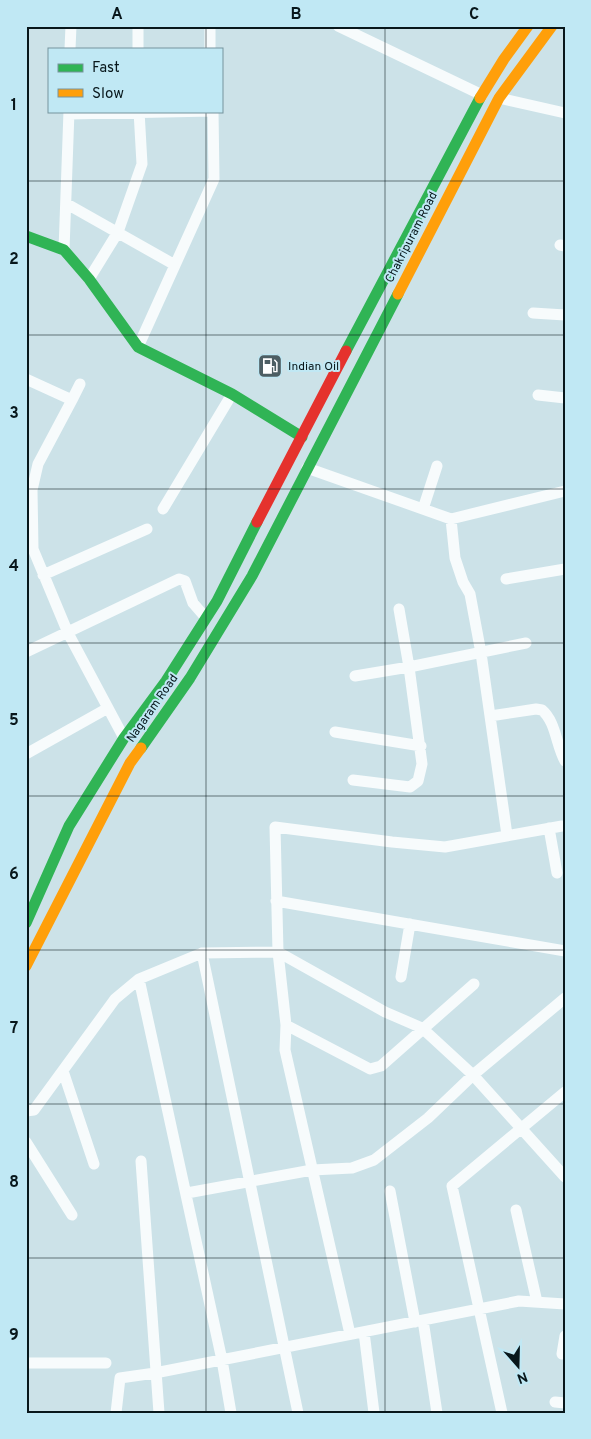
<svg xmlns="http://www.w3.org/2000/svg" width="591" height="1439" viewBox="0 0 591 1439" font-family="Overpass,sans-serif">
<rect width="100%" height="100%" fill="#cce2e8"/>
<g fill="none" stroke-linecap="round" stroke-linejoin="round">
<!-- street -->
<path stroke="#f7fbfc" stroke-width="11" d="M 138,26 L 138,49
M 210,26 L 210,49
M 338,26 L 480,94
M 70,49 L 71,26
M 499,98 L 565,113
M 69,114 L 212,111
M 67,204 L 175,265
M 560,245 L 565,246
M 64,250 L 69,111
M 89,279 L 118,232 L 142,164 L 139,111
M 533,313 L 565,315
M 138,347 L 214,179 L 213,111
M 26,379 L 72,400 L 38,464 L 32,490 L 33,549 L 68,633 L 124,738
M 538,395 L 565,398
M 72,400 L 80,384
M 307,468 L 451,519 L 565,491
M 163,509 L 232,394
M 423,509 L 437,466
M 451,519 L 455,558 L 463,582 L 470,594 L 481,653 L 507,835
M 43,575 L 147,529
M 506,579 L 565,569
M 26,652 L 179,579 L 185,581 L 193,603 L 206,618
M 355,676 L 409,667 L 526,643
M 490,716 L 536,709 L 542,710 C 556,722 556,745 565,761
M 335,732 L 421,746
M 26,754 L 108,708
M 353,780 L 410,787 L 418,781 L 422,764 L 409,667 L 399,609
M 549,828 L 557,873
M 276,901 L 565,951
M 202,953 L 298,1413
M 401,977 L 410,924
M 139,979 L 222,1360 L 231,1413
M 286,1025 L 370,1069 L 381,1066 L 474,984
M 63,1071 L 94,1164
M 26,1111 L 34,1110 L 115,999 L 139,979 L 202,953 L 278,952 L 385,1012 L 422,1028 L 473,1075 L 565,1177
M 26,1142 L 72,1215
M 141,1161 L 159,1413
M 390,1191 L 415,1322
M 187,1193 L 312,1170 L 352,1168 L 374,1160 L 428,1118 L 473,1075 L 565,998
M 516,1210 L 537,1302
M 423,1320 L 437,1413
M 364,1332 L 374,1413
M 350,1334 L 285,1050 L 286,1025 L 278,952 L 275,827 L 392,842 L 445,847 L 562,826
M 562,1354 L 565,1336
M 26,1363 L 106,1363
M 555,1402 L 565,1403
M 116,1413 L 120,1378 L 155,1373 L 519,1301 L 565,1304
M 502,1413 L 452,1186 L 565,1092"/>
<!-- fast -->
<path stroke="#30b455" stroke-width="11" d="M 26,236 L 64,250 L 89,279 L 138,347 L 232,394 L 302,437
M 346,351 L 480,98
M 141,748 L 190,678 L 252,576 L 398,294
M 26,923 L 69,826 L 124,738 L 166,681 L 217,601 L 257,522"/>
<!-- slow -->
<path stroke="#ff9f0a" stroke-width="11" d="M 480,98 L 504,59 L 528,26
M 398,294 L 499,98 L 552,26
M 26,966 L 130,763 L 141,748"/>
<!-- jam -->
<path stroke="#e5322d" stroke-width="11" d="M 257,522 L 346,351"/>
</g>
<!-- grid -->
<path fill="none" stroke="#08171b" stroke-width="1" stroke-opacity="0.55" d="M 206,26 L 206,49M 385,26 L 385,1413M 206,111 L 206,1413M 26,181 L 565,181M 26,335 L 565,335M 26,489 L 565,489M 26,643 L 565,643M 26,796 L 565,796M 26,950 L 565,950M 26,1104 L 565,1104M 26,1258 L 565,1258"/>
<!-- icons -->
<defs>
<symbol id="fuel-square" viewBox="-11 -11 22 22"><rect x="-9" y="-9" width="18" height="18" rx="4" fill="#4d5e63" stroke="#c0e8f4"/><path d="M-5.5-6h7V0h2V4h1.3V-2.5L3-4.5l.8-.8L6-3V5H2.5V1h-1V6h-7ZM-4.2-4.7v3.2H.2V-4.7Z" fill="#fff"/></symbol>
</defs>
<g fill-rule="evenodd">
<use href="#fuel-square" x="256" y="352" width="28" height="28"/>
</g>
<g text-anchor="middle" stroke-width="4" stroke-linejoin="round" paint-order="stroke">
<!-- street labels -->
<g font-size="12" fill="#08171b" stroke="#c0e8f4">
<text transform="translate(411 237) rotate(-63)" y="4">Chakripuram Road</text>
<text transform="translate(152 708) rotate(-55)" y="4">Nagaram Road</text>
</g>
<!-- poi labels -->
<g font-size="12" fill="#08171b" stroke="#c0e8f4" text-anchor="start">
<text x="288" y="370">Indian Oil</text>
</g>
</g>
<!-- border -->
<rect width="591" height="1439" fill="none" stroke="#c0e8f4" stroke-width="55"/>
<!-- legend -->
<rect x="48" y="48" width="175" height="65" fill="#c0e8f4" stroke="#76949d"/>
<rect x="58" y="64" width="25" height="8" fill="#30b455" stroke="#76949d"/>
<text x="92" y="72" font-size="15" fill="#08171b">Fast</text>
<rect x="58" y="89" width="25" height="8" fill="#ff9f0a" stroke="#76949d"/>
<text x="92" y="98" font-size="15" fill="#08171b">Slow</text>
<!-- north arrow -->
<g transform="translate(518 1366) rotate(160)" stroke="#c0e8f4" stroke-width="4" paint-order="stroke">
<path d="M0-4L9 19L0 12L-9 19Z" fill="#08171b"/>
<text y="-8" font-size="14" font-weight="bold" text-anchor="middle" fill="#08171b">N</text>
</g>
<rect x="28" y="28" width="536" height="1384" fill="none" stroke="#08171b" stroke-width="2"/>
<g font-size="16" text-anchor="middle" font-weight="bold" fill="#08171b">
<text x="117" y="19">A</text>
<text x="296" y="19">B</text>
<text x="474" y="19">C</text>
<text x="14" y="110">1</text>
<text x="14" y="264">2</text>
<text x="14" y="418">3</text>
<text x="14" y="571">4</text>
<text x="14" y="725">5</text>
<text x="14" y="879">6</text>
<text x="14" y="1033">7</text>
<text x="14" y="1187">8</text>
<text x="14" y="1340">9</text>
</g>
</svg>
